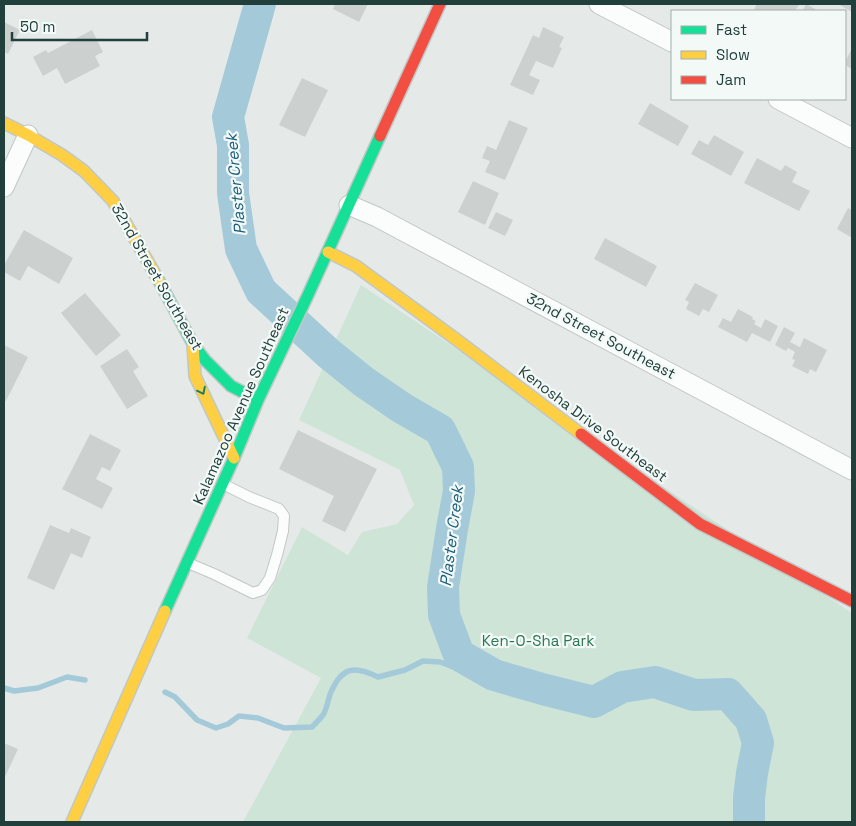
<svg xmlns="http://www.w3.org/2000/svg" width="856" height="826" viewBox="0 0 856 826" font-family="'Space Grotesk',sans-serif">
<rect width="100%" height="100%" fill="#e5eae9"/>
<!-- green -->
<path fill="#cde4d7" d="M 361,285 L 852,613 L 852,822 L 243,822 L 321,678 L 247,638 L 302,527 L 348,555 L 362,532 L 397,524 L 414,505 L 400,470 L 299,420 Z"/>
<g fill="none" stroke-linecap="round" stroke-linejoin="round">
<!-- stream -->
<path stroke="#a4cada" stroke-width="5.5" d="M 4,688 L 14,691 L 38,688 L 67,677 L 85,680
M 165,692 L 175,697 L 197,720 L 216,728 L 228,724 L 239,716 L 258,718 L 284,728 L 312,727 C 316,723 320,719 323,715 C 327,709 328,699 331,692 C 342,667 354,665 378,677 L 405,670 L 423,661 L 440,662 L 456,668 L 494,675"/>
<!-- river -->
<path stroke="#a4cada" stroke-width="32" d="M 260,4 L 228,117 L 233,145 L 233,193 L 241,249 L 261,291 L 328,353 L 364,382 L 402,408 L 440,430 L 458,467 L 459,491 L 452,529 L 443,587 L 444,615 L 459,655 L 494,675 L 546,690 L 594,702 L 622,687 L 655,682 L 694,695 L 728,694 L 751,720 L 758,743 L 752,773 L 749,798 L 749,822"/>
</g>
<!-- building -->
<path fill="#ccd1d0" d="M 335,4 L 368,4 L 359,22 L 333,9 Z
M 757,4 L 797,4 L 799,5 L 795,11 L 759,11 L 754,9 Z
M 806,4 L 819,11 L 802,11 Z
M 838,4 L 852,4 L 852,12 Z
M 4,22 L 20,30 L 8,54 L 4,52 Z
M 543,27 L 564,37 L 559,47 L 562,48 L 553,68 L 536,61 L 529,75 L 540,80 L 533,95 L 510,85 L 533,35 L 539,38 Z
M 92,30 L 103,52 L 95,56 L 100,66 L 65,84 L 57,68 L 43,76 L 33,57 L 46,50 L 48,53 Z
M 852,48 L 852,69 L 845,65 L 845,62 Z
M 302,78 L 328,90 L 305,137 L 279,125 Z
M 650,103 L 689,126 L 678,146 L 638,124 Z
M 509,120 L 528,128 L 505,180 L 485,172 L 490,161 L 482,158 L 487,146 L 496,150 Z
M 714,135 L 744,152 L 731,176 L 691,154 L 699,140 L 708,145 Z
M 757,158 L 781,171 L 785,165 L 797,172 L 792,182 L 810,191 L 799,211 L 744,183 Z
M 473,181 L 499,193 L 485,225 L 458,212 Z
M 848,208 L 852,210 L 852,238 L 837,229 Z
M 496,212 L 513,220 L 505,236 L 488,228 Z
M 24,230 L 73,258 L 59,284 L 28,266 L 20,281 L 4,272 L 4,265 Z
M 605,238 L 657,266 L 646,287 L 594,259 Z
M 695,283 L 718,295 L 709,312 L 703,309 L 699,316 L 686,309 L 689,302 L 685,300 Z
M 85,293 L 121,335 L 96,356 L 61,313 Z
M 738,309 L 753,317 L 752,319 L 756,321 L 754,324 L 761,328 L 765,319 L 778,326 L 770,342 L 752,333 L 747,342 L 718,327 L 723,318 L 731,322 Z
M 784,327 L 795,333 L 790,342 L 800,347 L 804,338 L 827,350 L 816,372 L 810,369 L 808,374 L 792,366 L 795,360 L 792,359 L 795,352 L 788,348 L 786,351 L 775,345 Z
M 4,345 L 28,357 L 6,401 L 4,400 Z
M 127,349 L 139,367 L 133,371 L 148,396 L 127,409 L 100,366 Z
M 298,430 L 377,469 L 345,532 L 322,521 L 334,496 L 279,469 Z
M 90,434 L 121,450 L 110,471 L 102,467 L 96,479 L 113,488 L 102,509 L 62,489 Z
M 50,525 L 69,533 L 71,528 L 91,537 L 82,558 L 71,553 L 54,590 L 27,578 Z
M 4,743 L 18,749 L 4,779 Z"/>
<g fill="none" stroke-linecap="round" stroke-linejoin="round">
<defs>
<path id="lane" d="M 188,563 L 214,574 L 253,593 L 262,590 L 270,578 L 277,555 L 283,531 L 284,516 L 279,509 L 249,497 L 223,484"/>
<path id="street" d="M 599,4 L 672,42
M 778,99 L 852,138
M 4,187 L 28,135
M 349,205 L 377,217 L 852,470"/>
<path id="fast" d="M 159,281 L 193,344 L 205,360 L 231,386 L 258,400
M 165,611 L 234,458 L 258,400 L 308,295 L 380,136"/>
<path id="slow" d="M 4,123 L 28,135 L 62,155 L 84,171 L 113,201 L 159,281
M 328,252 L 356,266 L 457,340 L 581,434
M 193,344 L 195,376 L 234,458
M 72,822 L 165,611"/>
<path id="jam" d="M 380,136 L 440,4
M 581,434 L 700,524 L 852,601"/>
</defs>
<!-- lane casing -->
<use href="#lane" stroke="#c2c7c6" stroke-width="12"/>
<!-- street casing -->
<use href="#street" stroke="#c2c7c6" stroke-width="21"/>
<!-- fast casing -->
<use href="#fast" stroke="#c0c8c6" stroke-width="14"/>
<!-- slow casing -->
<use href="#slow" stroke="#c0c8c6" stroke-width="14"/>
<!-- jam casing -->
<use href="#jam" stroke="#c0c8c6" stroke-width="14"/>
<!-- lane -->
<use href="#lane" stroke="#fbfcfc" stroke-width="10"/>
<!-- street -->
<use href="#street" stroke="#fbfcfc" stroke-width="19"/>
<!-- fast -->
<use href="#fast" stroke="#16e098" stroke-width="11"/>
<!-- slow -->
<use href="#slow" stroke="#ffcf43" stroke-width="11"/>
<!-- jam -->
<use href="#jam" stroke="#f24e42" stroke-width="11"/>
</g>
<!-- one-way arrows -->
<defs><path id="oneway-chevron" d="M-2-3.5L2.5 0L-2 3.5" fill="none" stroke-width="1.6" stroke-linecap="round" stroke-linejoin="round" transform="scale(1.25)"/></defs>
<use stroke="#1d7f60" href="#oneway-chevron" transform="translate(202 391) rotate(64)"/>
<g text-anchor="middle" stroke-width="4.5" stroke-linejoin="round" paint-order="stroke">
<!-- street labels -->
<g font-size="15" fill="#213f3b" stroke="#f3f9f7">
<text transform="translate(157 277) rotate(60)" y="5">32nd Street Southeast</text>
<text transform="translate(601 336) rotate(28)" y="5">32nd Street Southeast</text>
<text transform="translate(241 406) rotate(-66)" y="5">Kalamazoo Avenue Southeast</text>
<text transform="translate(593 424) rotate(37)" y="5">Kenosha Drive Southeast</text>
</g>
<!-- park labels -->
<g font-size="15" fill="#2a7753" stroke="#f3f9f7">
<text x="538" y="646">Ken-O-Sha Park</text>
</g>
<!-- water labels -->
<g font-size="16" font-style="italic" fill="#195e7d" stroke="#f3f9f7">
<text transform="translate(235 184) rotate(-95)" y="6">Plaster Creek</text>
<text transform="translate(451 536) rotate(-83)" y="6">Plaster Creek</text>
</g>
</g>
<!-- border -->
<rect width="856" height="826" fill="none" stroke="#213f3b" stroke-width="10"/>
<!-- legend -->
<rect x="671" y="10" width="175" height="90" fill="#f3f9f7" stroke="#9fafac"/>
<rect x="681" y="26" width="25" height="8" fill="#16e098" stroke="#9fafac"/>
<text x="716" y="35" font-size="15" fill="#213f3b">Fast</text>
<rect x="681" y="51" width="25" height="8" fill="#ffcf43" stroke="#9fafac"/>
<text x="716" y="60" font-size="15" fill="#213f3b">Slow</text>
<rect x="681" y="76" width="25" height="8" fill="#f24e42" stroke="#9fafac"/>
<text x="716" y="85" font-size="15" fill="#213f3b">Jam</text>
<!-- scale -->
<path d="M12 32v8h135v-8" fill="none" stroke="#213f3b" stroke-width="2.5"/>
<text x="20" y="32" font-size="15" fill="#213f3b" stroke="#f3f9f7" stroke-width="4" paint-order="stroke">50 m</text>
</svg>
